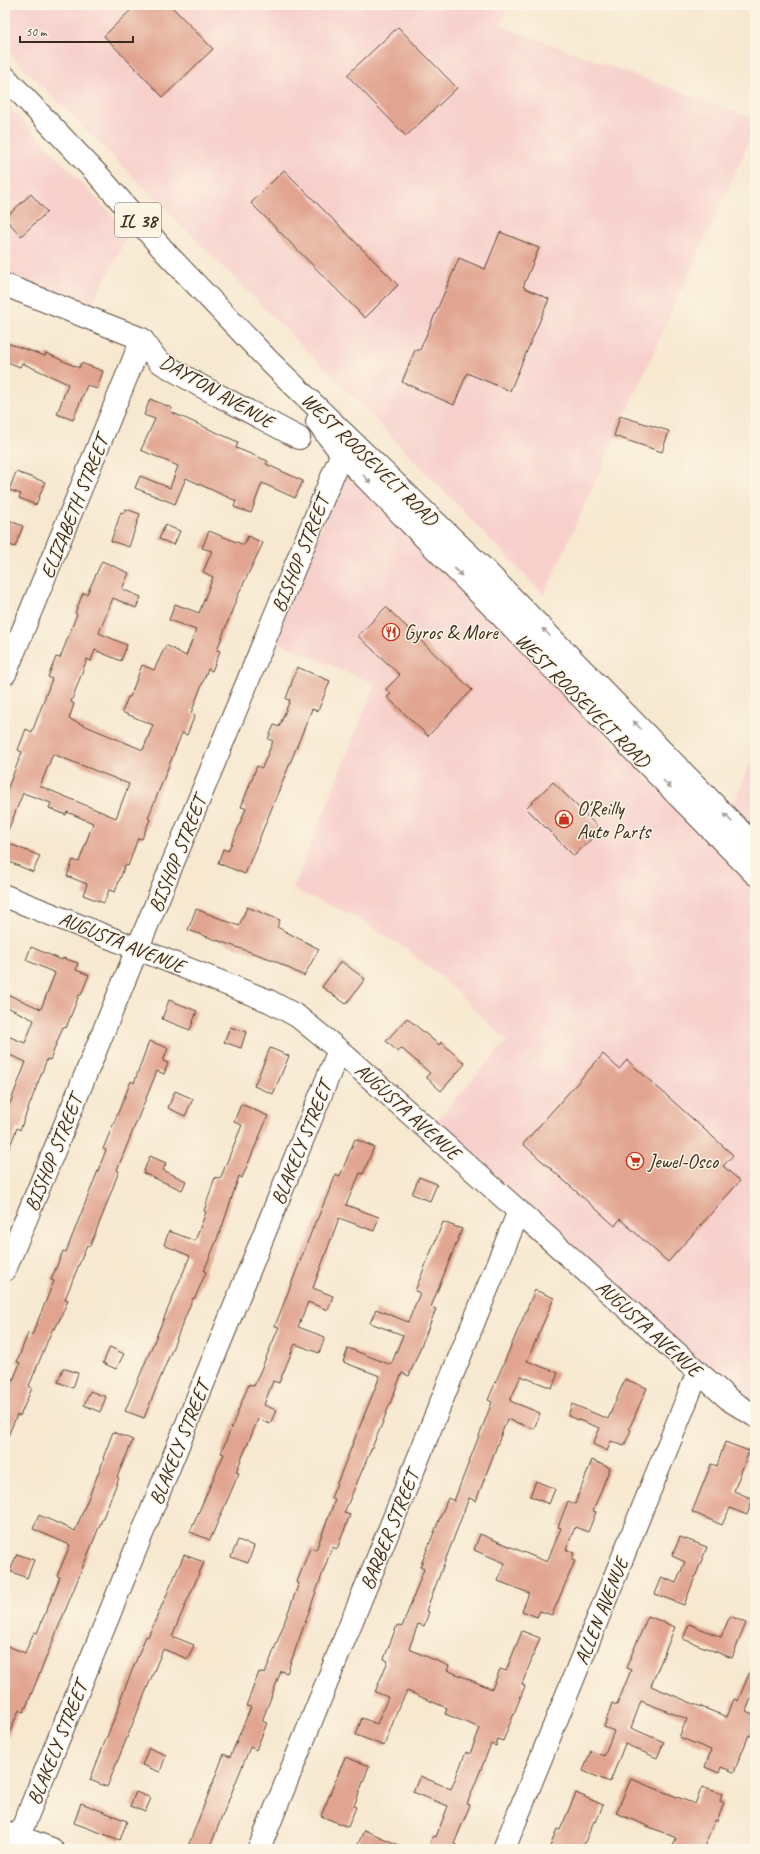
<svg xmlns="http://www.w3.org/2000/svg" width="760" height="1854" viewBox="0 0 760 1854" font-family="Caveat,sans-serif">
<rect width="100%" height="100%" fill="#fcf5e5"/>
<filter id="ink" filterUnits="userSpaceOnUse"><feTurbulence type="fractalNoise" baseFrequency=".025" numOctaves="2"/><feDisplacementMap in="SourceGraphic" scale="8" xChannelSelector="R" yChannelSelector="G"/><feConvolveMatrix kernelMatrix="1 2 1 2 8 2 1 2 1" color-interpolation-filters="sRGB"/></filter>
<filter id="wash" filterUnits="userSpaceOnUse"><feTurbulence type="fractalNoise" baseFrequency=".012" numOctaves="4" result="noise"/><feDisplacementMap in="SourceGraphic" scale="16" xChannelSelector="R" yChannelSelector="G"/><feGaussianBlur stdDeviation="0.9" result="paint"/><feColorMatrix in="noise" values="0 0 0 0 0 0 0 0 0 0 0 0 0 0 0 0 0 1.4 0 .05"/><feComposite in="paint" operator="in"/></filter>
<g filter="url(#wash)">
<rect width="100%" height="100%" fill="#f7e8d0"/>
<!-- built -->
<path fill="#f7d0cc" d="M 5,5 L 508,5 L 501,26 L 755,119 L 755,128 L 544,595 L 358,402 L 5,49 Z
M 5,102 L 129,233 L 91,307 L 5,274 Z
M 346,470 L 755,888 L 755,1430 L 721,1405 L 423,1135 L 507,1041 L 438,974 L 404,947 L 354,916 L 293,889 L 375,684 L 274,641 Z
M 755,754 L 755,835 L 730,810 Z"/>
<g id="blocks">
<!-- building -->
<path fill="#e1a490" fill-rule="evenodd" d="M 136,5 L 170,5 L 213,49 L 163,97 L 104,36 Z
M 398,27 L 457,88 L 406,136 L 347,75 Z
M 284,170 L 398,285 L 365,318 L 251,203 Z
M 31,194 L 47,212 L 21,236 L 5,218 Z
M 500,232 L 539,248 L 523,287 L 549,299 L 510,391 L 467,373 L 454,405 L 402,382 L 415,350 L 420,350 L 459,258 L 485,269 Z
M 7,343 L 45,356 L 46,353 L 79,368 L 81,363 L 103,371 L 97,389 L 87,385 L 73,420 L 57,414 L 68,384 L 22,363 L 20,367 L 5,361 L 5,349 Z
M 150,399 L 172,408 L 171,412 L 238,442 L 236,448 L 268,461 L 266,464 L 303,481 L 295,498 L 262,483 L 251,513 L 234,507 L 236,501 L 186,478 L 175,504 L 135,488 L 140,476 L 170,488 L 178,466 L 141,450 L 155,419 L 144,415 Z
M 620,416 L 669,431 L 662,452 L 614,436 Z
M 16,472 L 45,482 L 36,505 L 19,498 L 21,494 L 9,490 Z
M 126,509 L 140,514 L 129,547 L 111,541 L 121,512 L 124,513 Z
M 5,519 L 23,526 L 15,547 L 5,543 Z
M 165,525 L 180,531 L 174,545 L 159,539 Z
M 209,531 L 244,545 L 248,536 L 263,543 L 238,595 L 217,650 L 220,651 L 212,671 L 208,669 L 191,713 L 195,715 L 187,735 L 182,733 L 148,818 L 150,819 L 142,839 L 138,838 L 128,866 L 125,865 L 115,892 L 109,890 L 104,903 L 83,895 L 87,884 L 67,876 L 73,860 L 79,862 L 93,823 L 67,812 L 66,815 L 49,808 L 51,803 L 23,793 L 5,838 L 5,795 L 22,752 L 18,750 L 26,729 L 32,732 L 52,679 L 48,677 L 56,657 L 60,658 L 77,614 L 75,613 L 83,593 L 87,594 L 102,561 L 129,573 L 122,589 L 141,597 L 136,608 L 113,598 L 99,633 L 127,645 L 121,661 L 95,650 L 91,661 L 87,659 L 71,702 L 74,704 L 69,719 L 143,750 L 153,725 L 122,712 L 128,697 L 130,697 L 142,665 L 154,670 L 166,645 L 186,656 L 196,630 L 169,620 L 175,604 L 199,613 L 213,577 L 203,572 L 212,551 L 202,548 ZM 53,754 L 129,784 L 116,818 L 40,786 Z
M 386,607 L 472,690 L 428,736 L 387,697 L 391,694 L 386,689 L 400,675 L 358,636 Z
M 297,667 L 330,681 L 318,711 L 312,709 L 245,874 L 218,863 L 223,849 L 228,851 L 235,836 L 246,808 L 241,807 L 257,766 L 262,768 L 273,741 L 268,739 L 274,725 L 279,727 L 290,700 L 286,699 Z
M 553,782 L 601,830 L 574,856 L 526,808 Z
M 5,842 L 40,856 L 33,872 L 5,860 Z
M 247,907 L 280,920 L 277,927 L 319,949 L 304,976 L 273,960 L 188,930 L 196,909 L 239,926 Z
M 31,947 L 62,960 L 63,958 L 78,963 L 76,970 L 89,975 L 81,995 L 79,995 L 66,1028 L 63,1027 L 50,1060 L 47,1059 L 20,1130 L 17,1128 L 6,1156 L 5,1116 L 26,1062 L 5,1053 L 5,1035 L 25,1043 L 34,1020 L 5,1006 L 5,1003 L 9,995 L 41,1009 L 55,973 L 26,960 Z
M 341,961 L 365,979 L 346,1004 L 322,987 Z
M 169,1000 L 197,1011 L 190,1030 L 162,1019 Z
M 407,1018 L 439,1045 L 441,1042 L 465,1064 L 441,1091 L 426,1077 L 430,1073 L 401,1048 L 398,1052 L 386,1041 Z
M 230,1027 L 246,1032 L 241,1048 L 224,1042 Z
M 149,1041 L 168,1048 L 163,1061 L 168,1063 L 164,1074 L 157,1071 L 117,1170 L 119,1171 L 103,1214 L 90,1246 L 87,1245 L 65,1299 L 68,1300 L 63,1312 L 55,1329 L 53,1328 L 29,1386 L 32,1388 L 20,1416 L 17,1415 L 5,1443 L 5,1400 L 20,1363 L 17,1362 L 28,1333 L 32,1335 L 54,1281 L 51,1280 L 63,1251 L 66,1252 L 88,1196 L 106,1150 L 103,1149 L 131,1081 L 134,1083 Z
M 270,1048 L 289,1056 L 273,1094 L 254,1086 Z
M 603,1054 L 619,1069 L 627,1060 L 733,1155 L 723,1166 L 740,1181 L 668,1262 L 620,1219 L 615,1226 L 523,1144 Z
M 175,1091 L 193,1099 L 185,1116 L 168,1108 Z
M 241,1104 L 268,1116 L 242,1178 L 239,1176 L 222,1227 L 204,1271 L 206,1272 L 195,1298 L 193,1298 L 144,1418 L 125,1411 L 190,1256 L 164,1245 L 169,1231 L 195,1241 L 206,1212 L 204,1211 L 215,1177 L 220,1179 L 242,1125 L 234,1122 Z
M 355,1139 L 374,1147 L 363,1174 L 360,1173 L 346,1205 L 379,1217 L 374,1231 L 339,1218 L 313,1288 L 333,1296 L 328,1310 L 308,1302 L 298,1327 L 325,1337 L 319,1353 L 295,1344 L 279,1383 L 273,1381 L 264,1405 L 276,1410 L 270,1424 L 258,1419 L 236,1472 L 239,1473 L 210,1540 L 190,1532 L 224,1454 L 221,1453 L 249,1384 L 254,1386 L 279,1327 L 275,1326 L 316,1220 L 317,1220 L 336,1174 L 340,1176 Z
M 150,1156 L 166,1163 L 163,1170 L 186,1181 L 182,1190 L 143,1173 Z
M 419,1177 L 437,1184 L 430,1201 L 412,1194 Z
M 443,1222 L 462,1229 L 431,1307 L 436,1309 L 409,1376 L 402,1373 L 382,1424 L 344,1513 L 350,1515 L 337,1549 L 332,1547 L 287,1673 L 281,1671 L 262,1721 L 267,1723 L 256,1750 L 250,1747 L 209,1849 L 187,1849 L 224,1754 L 230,1757 L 251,1707 L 246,1706 L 259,1672 L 265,1674 L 299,1583 L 297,1582 L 310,1548 L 316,1550 L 335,1500 L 331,1498 L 380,1376 L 343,1362 L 348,1348 L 391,1365 L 403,1335 L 370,1323 L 376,1309 L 408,1322 L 420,1293 L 415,1291 Z
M 535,1290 L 554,1298 L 527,1361 L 558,1373 L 552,1388 L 521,1376 L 510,1401 L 540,1413 L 534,1429 L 507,1419 L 476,1501 L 469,1498 L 426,1611 L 429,1612 L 424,1626 L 418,1624 L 409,1649 L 449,1666 L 447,1670 L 492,1689 L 500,1669 L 506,1671 L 522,1631 L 540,1638 L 522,1684 L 525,1686 L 503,1741 L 498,1739 L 496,1746 L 491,1744 L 467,1804 L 470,1805 L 454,1844 L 465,1849 L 428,1849 L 433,1836 L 436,1837 L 448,1806 L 413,1792 L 420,1776 L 451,1789 L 466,1752 L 470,1754 L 480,1728 L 445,1714 L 447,1708 L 407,1691 L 398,1709 L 384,1746 L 356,1735 L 362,1718 L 377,1724 L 388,1697 L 375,1692 L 388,1661 L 384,1659 L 397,1625 L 402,1627 L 424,1569 L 420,1567 L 448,1498 L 454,1501 L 492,1402 L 488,1400 Z
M 110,1347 L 124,1354 L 116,1369 L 103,1363 Z
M 63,1368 L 78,1373 L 73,1388 L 58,1382 Z
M 625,1379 L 647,1388 L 629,1429 L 631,1430 L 624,1446 L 611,1441 L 607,1451 L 593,1444 L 600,1428 L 568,1416 L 572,1404 L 608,1419 Z
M 90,1391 L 106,1397 L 100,1412 L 84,1405 Z
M 113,1432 L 133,1440 L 117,1477 L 119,1478 L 24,1712 L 19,1710 L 5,1743 L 5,1645 L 25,1653 L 34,1632 L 37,1633 L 60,1577 L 57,1576 L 70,1545 L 33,1529 L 39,1515 L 75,1531 L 104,1459 L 103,1458 Z
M 725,1442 L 749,1451 L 734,1491 L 753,1499 L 747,1515 L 730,1508 L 722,1525 L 692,1512 L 711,1464 L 717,1466 Z
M 592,1460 L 610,1468 L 593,1511 L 596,1512 L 588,1532 L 575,1527 L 566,1550 L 574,1553 L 572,1559 L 575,1561 L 552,1615 L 540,1611 L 537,1617 L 522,1611 L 529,1593 L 498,1581 L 505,1563 L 474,1550 L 480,1534 L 547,1562 L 561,1528 L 558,1527 L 568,1501 L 575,1504 Z
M 536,1481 L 555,1489 L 549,1504 L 530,1496 Z
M 680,1537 L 707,1547 L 684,1605 L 655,1594 L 662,1577 L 676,1583 L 685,1562 L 672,1556 Z
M 238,1540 L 254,1546 L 248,1563 L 231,1557 Z
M 17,1554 L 34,1560 L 27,1578 L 10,1571 Z
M 184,1555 L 204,1562 L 172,1636 L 194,1645 L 188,1659 L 163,1649 L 107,1787 L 90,1780 L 121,1701 L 120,1700 L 146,1636 L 148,1637 Z
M 648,1616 L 675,1627 L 651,1686 L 694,1704 L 727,1717 L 734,1699 L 738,1701 L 755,1659 L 755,1688 L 746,1711 L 755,1715 L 755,1726 L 751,1736 L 749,1735 L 734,1772 L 721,1767 L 719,1773 L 705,1767 L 711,1750 L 679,1737 L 687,1719 L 641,1701 L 631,1728 L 664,1742 L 657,1758 L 625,1744 L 610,1782 L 583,1771 L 591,1751 L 604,1756 L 614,1731 L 604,1727 L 612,1703 L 617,1705 L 631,1670 L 626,1668 Z
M 730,1616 L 746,1623 L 732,1658 L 683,1639 L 689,1624 L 721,1637 Z
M 149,1748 L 166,1755 L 160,1772 L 142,1765 Z
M 345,1757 L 369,1766 L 354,1806 L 356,1807 L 348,1827 L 321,1816 Z
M 631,1779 L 695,1804 L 702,1787 L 722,1794 L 720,1801 L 724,1803 L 717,1821 L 715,1820 L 703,1849 L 672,1849 L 676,1838 L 616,1813 Z
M 136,1792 L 151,1798 L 145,1812 L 130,1806 Z
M 576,1793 L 603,1805 L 596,1822 L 594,1821 L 582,1849 L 549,1849 L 557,1829 L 560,1830 Z
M 81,1803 L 127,1821 L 120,1840 L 74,1823 Z
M 364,1830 L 408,1849 L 356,1849 Z"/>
</g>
</g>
<g filter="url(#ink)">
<use href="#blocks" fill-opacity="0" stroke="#574639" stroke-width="1"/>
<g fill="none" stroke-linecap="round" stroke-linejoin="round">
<defs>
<path id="minor" d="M 5,285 L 142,339 L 158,361 L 199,385 L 299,438
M 5,674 L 142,339
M 5,896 L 269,1001 L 297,1016 L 339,1050 L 698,1372 L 731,1401 L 755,1416
M 5,1270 L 348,438
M 6,1832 L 52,1849
M 19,1836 L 339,1050
M 259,1849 L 519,1211
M 504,1849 L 698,1372"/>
<path id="major" d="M 5,77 L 100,177 L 167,254 L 271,363 L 483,568 L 755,846
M 317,422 L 342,454 L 755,874"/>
</defs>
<!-- minor casing -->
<use href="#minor" stroke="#574639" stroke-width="24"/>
<!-- major casing -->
<use href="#major" stroke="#574639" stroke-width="24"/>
<!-- minor -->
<use href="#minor" stroke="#fff" stroke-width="22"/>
<!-- major -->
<use href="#major" stroke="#fff" stroke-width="22"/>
</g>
<!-- one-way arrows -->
<defs><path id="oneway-solid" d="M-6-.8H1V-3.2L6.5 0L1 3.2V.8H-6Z"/></defs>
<g fill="#a79f9a">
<use href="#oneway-solid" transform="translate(367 479) rotate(46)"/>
<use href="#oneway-solid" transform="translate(458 572) rotate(46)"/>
<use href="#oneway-solid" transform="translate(546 632) rotate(-135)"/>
<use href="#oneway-solid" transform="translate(637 725) rotate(-134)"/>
<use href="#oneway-solid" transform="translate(667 784) rotate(45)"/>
<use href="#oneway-solid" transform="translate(728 818) rotate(-134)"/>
</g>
</g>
<!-- icons -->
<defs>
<symbol id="restaurant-ring" viewBox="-11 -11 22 22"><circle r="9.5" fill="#fcf5e5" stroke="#c8321e" stroke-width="1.5"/><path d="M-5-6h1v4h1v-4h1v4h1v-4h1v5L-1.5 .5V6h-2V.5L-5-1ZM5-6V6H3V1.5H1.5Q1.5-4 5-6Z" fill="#c8321e"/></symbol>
<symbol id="shop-ring" viewBox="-11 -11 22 22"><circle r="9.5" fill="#fcf5e5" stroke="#c8321e" stroke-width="1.5"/><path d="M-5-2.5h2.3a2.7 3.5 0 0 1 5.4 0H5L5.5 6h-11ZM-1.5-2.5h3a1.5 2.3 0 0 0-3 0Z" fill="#c8321e"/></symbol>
<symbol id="supermarket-ring" viewBox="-11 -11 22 22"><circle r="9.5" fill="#fcf5e5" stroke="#c8321e" stroke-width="1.5"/><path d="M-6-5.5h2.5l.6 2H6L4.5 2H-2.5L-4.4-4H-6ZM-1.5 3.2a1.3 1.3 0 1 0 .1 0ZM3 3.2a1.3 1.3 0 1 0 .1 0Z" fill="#c8321e"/></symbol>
</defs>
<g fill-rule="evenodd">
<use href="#restaurant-ring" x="381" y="622" width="20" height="20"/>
<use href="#shop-ring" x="554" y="809" width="20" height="20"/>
<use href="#supermarket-ring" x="625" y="1151" width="20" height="20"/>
</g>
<g text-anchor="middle" stroke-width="3" stroke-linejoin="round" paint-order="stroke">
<!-- shield labels -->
<rect fill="#fcf5e5" stroke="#75675a" stroke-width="1" x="115" y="203" width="46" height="34" rx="3"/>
<g font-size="19" font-weight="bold" fill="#3b2a1e">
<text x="138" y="227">IL 38</text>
</g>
<!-- street labels -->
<g font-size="20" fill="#3b2a1e" stroke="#fcf5e5">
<text transform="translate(217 391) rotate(30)" y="7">DAYTON AVENUE</text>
<text transform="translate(370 459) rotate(44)" y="7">WEST ROOSEVELT ROAD</text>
<text transform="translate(74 507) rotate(-68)" y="7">ELIZABETH STREET</text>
<text transform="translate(300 554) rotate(-68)" y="7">BISHOP STREET</text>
<text transform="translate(583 700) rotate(45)" y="7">WEST ROOSEVELT ROAD</text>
<text transform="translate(177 854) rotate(-68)" y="7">BISHOP STREET</text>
<text transform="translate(122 942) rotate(22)" y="7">AUGUSTA AVENUE</text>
<text transform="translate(408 1111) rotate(42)" y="7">AUGUSTA AVENUE</text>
<text transform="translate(301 1143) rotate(-68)" y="7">BLAKELY STREET</text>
<text transform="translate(53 1153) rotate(-68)" y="7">BISHOP STREET</text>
<text transform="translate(649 1328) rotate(42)" y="7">AUGUSTA AVENUE</text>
<text transform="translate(179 1443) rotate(-68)" y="7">BLAKELY STREET</text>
<text transform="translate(389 1530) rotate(-68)" y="7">BARBER STREET</text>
<text transform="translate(601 1611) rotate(-68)" y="7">ALLEN AVENUE</text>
<text transform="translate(57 1743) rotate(-68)" y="7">BLAKELY STREET</text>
</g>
<!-- poi labels -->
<g font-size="20" fill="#3b2a1e" stroke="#fcf5e5" text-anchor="start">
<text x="404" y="639">Gyros &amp; More</text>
<text x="577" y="815">O'Reilly<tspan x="577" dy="23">Auto Parts</tspan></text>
<text x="648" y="1168">Jewel-Osco</text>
</g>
</g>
<!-- margin -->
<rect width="760" height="1854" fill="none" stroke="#fcf5e5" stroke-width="20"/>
<!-- scale -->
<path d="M20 36v6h113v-6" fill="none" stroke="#3b2a1e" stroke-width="2"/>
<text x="26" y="36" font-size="12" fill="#3b2a1e" stroke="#fcf5e5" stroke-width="3" paint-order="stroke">50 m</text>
</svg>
